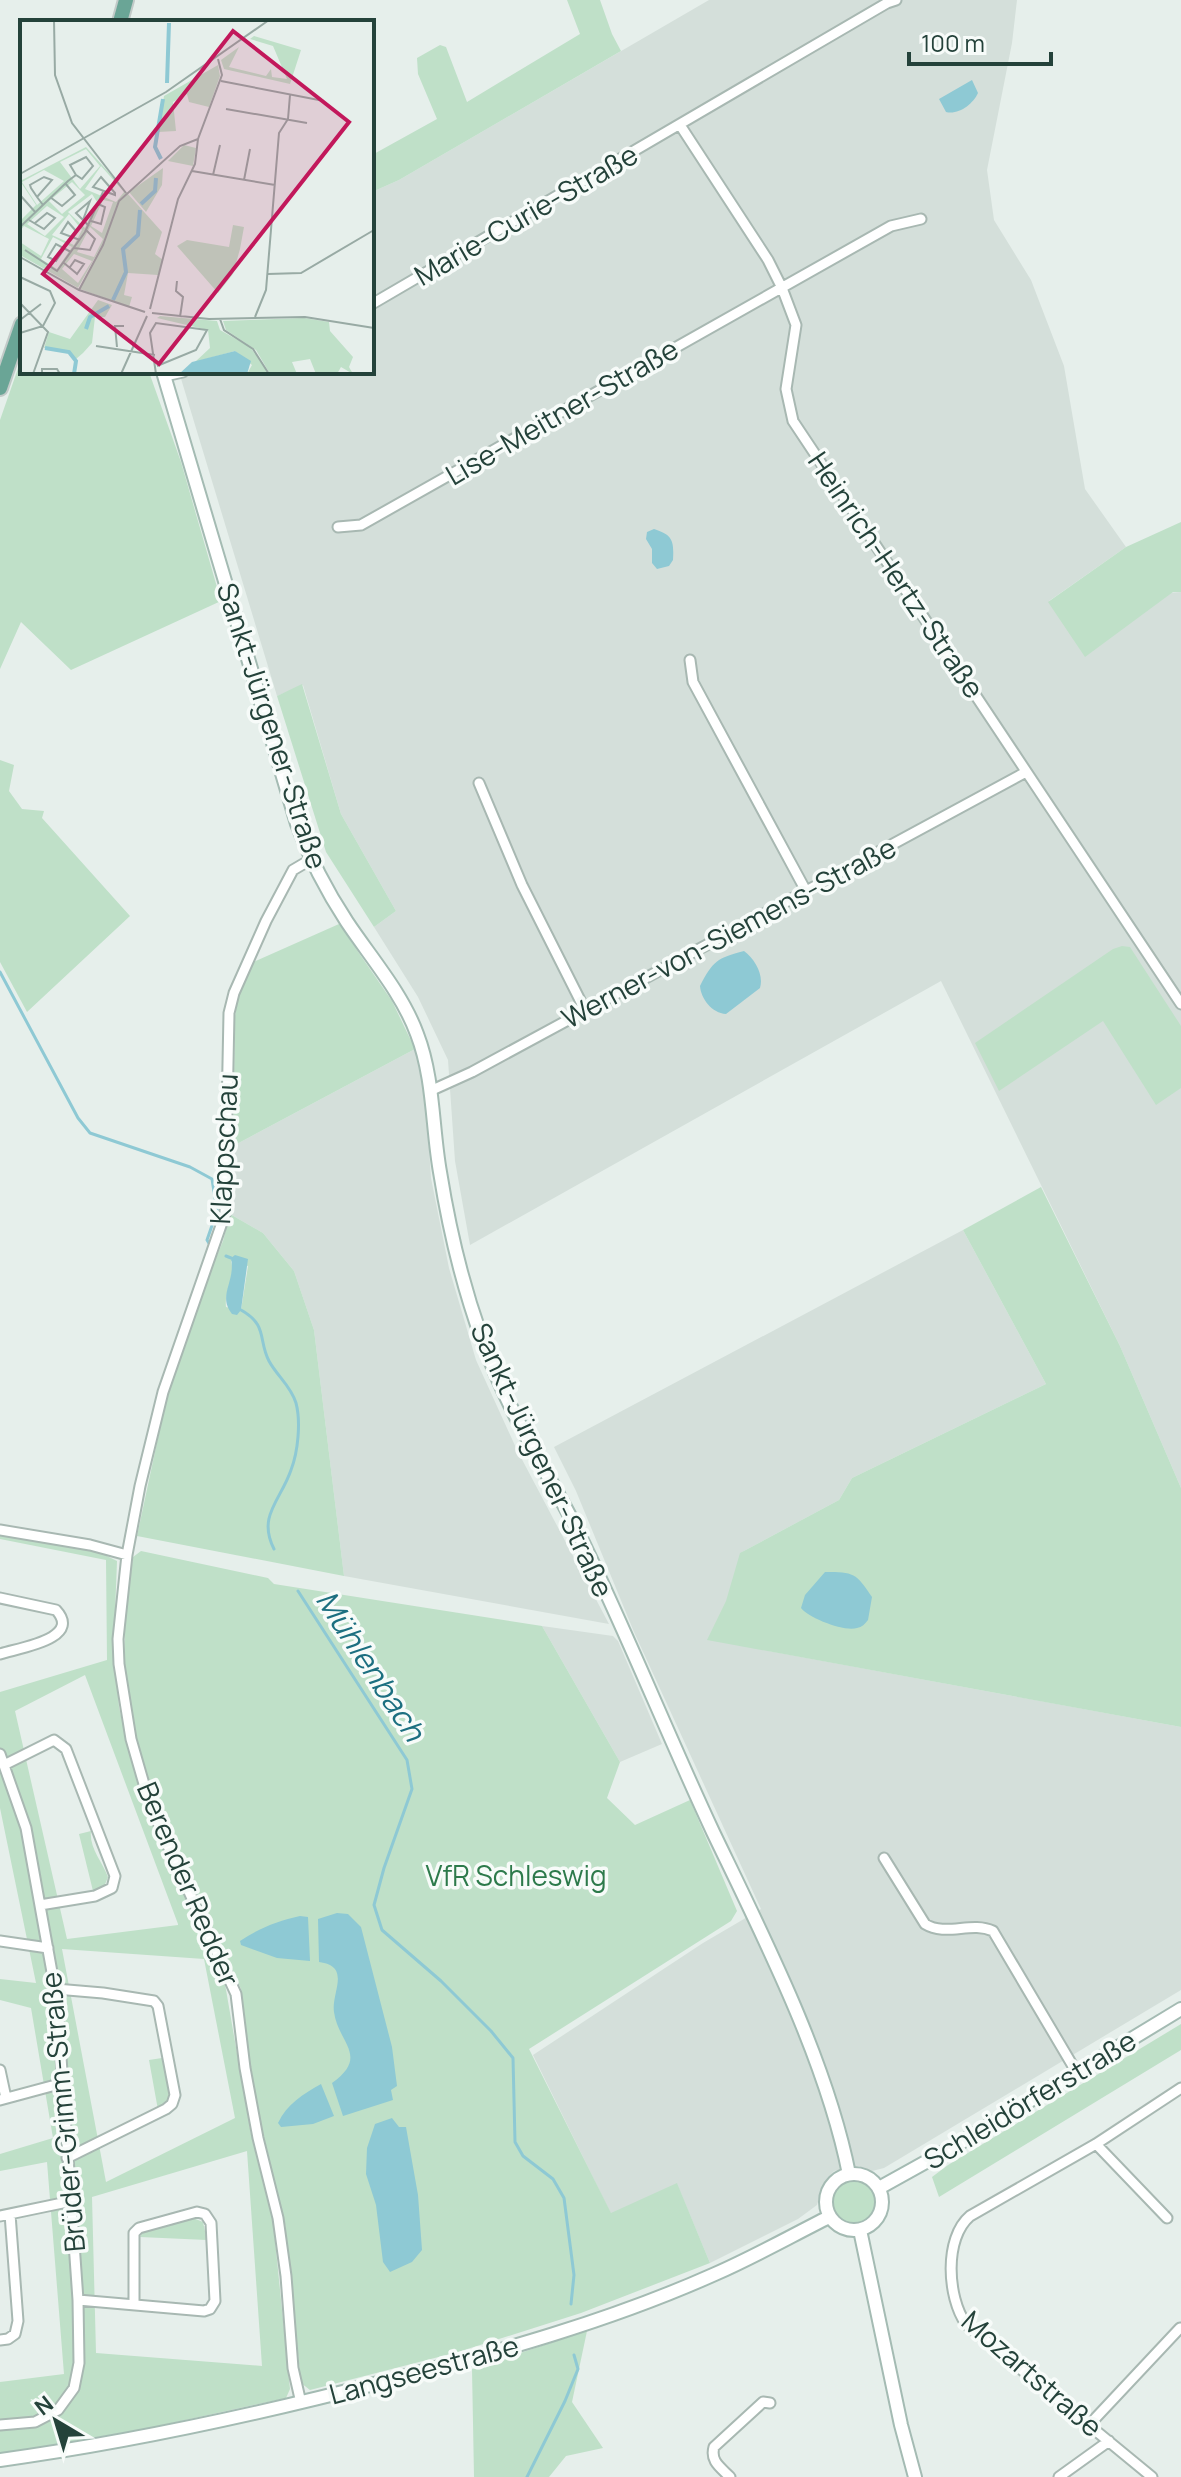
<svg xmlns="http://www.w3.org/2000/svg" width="1181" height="2477" viewBox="0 0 1181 2477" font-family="Manrope,sans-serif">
<rect width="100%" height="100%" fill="#e6efeb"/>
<!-- built -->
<path fill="#d4dfda" d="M 709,0 L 1017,0 L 1012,43 L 987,170 L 994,220 L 1031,280 L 1064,366 L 1085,489 L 1126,547 L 1049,601 L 1181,592 L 1181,1488 L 1120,1346 L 941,981 L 470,1245 L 455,1161 L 448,1060 L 418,997 L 374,927 L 396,911 L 341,814 L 303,685 L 277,696 L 179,372 L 372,372 L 372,192 L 399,180 Z
M 415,1049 L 425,1090 L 431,1178 L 449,1268 L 476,1360 L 517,1450 L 609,1624 L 344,1576 L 314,1330 L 294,1271 L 263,1233 L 230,1214 L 233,1146 Z
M 963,1230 L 1046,1384 L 852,1478 L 839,1500 L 742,1552 L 876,1543 L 929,1623 L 769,1651 L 1181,1727 L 1181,1990 L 884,2168 L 868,2172 L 859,2166 L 834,2171 L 823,2185 L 817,2205 L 798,2219 L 710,2263 L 677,2184 L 611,2214 L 533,2055 L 703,1943 L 761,1909 L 634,1632 L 576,1491 L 554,1447 Z
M 542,1626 L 613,1636 L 618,1641 L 662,1744 L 620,1762 Z"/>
<!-- green -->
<path fill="#bfe0c8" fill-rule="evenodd" d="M 567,0 L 600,0 L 612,34 L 621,51 L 399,180 L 372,192 L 372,155 L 437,119 L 418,74 L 417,58 L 440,45 L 446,47 L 467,102 L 580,34 Z
M 22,357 L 22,372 L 149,372 L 181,462 L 221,601 L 71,670 L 21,622 L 0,669 L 0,420 Z
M 1181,522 L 1181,592 L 1173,592 L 1085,657 L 1048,602 L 1126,547 Z
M 302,684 L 341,814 L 396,911 L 374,927 L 326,852 L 277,696 Z
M 0,760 L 14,765 L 9,791 L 22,809 L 44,811 L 42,818 L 130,916 L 27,1012 L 0,962 Z
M 339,924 L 392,1001 L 415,1049 L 233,1146 L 235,1016 L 239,991 L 251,963 Z
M 1122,946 L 1130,947 L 1181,1026 L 1181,1088 L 1156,1105 L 1103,1021 L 999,1091 L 975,1043 L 1113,949 Z
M 1041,1187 L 1120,1346 L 1181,1488 L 1181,1727 L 707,1640 L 726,1601 L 740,1553 L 839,1500 L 852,1478 L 1046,1384 L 963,1230 Z
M 230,1214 L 263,1233 L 294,1271 L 314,1330 L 344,1576 L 137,1536 L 168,1391 L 204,1287 L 223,1241 ZM 231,1261 L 248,1266 L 241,1310 L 226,1307 C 224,1290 236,1278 231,1261 Z
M 0,1534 L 101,1553 L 117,1561 L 114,1640 L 119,1707 L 131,1760 L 145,1805 L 225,1984 L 251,2134 L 273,2220 L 290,2389 L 286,2398 L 149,2428 L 0,2454 L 0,2382 L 64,2374 L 47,2162 L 0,2171 L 0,2154 L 53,2138 L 31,2008 L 0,2000 L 0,1979 L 36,1983 L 0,1808 L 0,1692 L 107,1660 L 106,1560 L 0,1539 ZM 85,1675 L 178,1924 L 178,1925 L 67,1939 L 15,1711 ZM 62,1949 L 204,1959 L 235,2118 L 106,2182 ZM 247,2151 L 262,2366 L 96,2353 L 92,2197 Z
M 141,1551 L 268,1578 L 274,1584 L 542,1626 L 620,1762 L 607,1798 L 635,1825 L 690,1800 L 737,1911 L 731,1921 L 529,2049 L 611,2213 L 677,2183 L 710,2263 L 581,2313 L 458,2352 L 310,2390 L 301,2383 L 285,2224 L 262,2129 L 250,2063 L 241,1989 L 159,1812 L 142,1766 L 131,1713 L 124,1668 L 125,1619 L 133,1557 Z
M 91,1831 C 89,1848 102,1861 108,1877 L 104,1887 L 93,1891 L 79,1834 Z
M 1181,2024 L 1181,2050 L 939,2197 L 932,2177 L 948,2165 Z
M 162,2058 L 170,2095 L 168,2103 L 158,2110 L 149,2060 Z
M830 2203a23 23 0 1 1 46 0a23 23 0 1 1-46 0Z
M 193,2218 L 203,2222 L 207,2240 L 140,2237 L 142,2233 Z
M 587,2331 L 572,2402 L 603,2448 L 566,2456 L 549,2477 L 474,2477 L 472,2369 Z"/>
<!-- water -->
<path fill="#8ec9d4" d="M 972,80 L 978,93 C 973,104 959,115 946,112 L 939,99 Z
M 654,529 C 673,535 674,541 673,560 L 669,566 L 657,569 L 652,563 L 652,549 L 646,539 L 647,532 Z
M 744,951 C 755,959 764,975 760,988 L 726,1014 C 712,1013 701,999 700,986 C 713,961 717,958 744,951 Z
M 235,1255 L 248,1259 L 241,1310 L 237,1315 L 232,1314 C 217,1295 236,1282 231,1258 Z
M 825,1572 C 854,1572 856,1573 872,1597 L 868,1620 C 865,1624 862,1627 857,1628 C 844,1632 809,1618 801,1608 L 805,1595 Z
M 337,1913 L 348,1914 L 361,1927 L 392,2047 L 397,2086 L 391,2090 L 393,2100 L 343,2116 L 332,2083 C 370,2056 338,2043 334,2012 C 331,1993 352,1966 319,1962 L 318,1919 Z
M 300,1916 L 308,1917 L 310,1961 L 277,1958 L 241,1945 L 240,1941 C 259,1928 278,1921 300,1916 Z
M 321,2084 L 334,2116 L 313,2124 L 281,2127 L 278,2123 C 287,2104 303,2094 321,2084 Z
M 392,2118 L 399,2127 L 406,2127 L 418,2195 L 422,2250 L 412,2262 L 390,2272 L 383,2262 L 376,2205 L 366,2174 L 367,2148 L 375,2124 Z"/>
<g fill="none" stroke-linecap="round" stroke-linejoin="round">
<!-- stream -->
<path stroke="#8ec9d4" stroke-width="3" d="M 0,972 L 78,1118 L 90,1133 L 190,1167 L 212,1179 L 217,1211 L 207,1240 L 210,1245
M 226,1256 L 231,1258
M 241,1310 C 268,1325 258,1340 269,1361 C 277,1376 291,1386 296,1403 C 301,1422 298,1452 291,1470 C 281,1500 257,1516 274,1549
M 298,1591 L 407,1760 L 412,1789 L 384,1868 L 374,1905 L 382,1930 L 441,1981 L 491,2031 L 513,2058 L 515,2142 L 523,2156 L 553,2179 L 564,2198 L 574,2275 L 571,2304
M 527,2477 L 565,2401 L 578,2369 L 574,2355"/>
<defs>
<path id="street" d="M 680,125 L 768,260 L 782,288 L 796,325 L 786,389 L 793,421 L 1181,1004
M 372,304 L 887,3 L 896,0
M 165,376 L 183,372
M 338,527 L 361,525 L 891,226 L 921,219
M 690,660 L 693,682 L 806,891
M 479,783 L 522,885 L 585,1010
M 430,1091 L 472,1072 L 1026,772
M 0,1530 L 90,1545 L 127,1555
M 0,1598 L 56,1610 C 83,1639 18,1648 0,1654
M 0,1754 L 26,1828 L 57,2000 L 78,2300 L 79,2363 L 74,2388 L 58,2410 L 35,2422 L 0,2425
M 4,1765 L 54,1740 L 66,1749 L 115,1876 L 112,1888 L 95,1896 L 40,1905
M 884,1858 L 925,1924 C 946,1937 971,1921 993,1931 L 1077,2073
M 0,1941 L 48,1948
M 56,1989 L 103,1993 L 154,2001 L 158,2006 L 175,2095 L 172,2104 L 166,2109 L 67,2158
M 0,2070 L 6,2098
M 0,2100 L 63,2083
M 1096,2144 L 1167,2218
M 0,2216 L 72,2201
M 78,2300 L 204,2311 L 210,2309 L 215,2301 L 211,2223 L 205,2214 L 197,2212 L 139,2228 L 134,2233 L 134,2304
M 0,2340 L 8,2339 L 15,2334 L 18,2321 L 10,2214
M 301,2403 L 293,2368 L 286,2276 L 278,2218 L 258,2138 L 245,2068 L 236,1994 L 162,1833 L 146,1791 L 131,1739 L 119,1664 L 118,1639 L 127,1555 L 140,1486 L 163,1392 L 225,1214 L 229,1013 L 234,993 L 266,921 L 293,870 L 310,860
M 1089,2425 L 1180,2328
M 730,2477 C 720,2467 710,2461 714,2447 L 763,2402 L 770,2403
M 1059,2477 L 1109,2441
M 1152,2477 L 966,2324 C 947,2297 944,2238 970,2216 L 1096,2144 L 1181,2088"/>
<path id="secondary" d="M 163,372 L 297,824 C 310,859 326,890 347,922 C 371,958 402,993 417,1034 C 434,1078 432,1127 440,1172 C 453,1253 474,1332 510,1405 C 529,1445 553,1483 573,1522 C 623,1623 665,1729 713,1832 C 764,1938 826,2059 849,2174
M826 2202a28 28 0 1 1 56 0a28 28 0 1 1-56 0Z
M 879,2188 L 960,2143 L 1181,2009
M 860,2230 L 901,2425 L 915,2477
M 0,2460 C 131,2442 259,2414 386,2381 C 498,2352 610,2321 715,2274 C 754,2257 791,2236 829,2217"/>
<path id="primary" d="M 120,22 L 126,0
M 0,388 L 22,324"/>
</defs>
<!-- street casing -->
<use href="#street" stroke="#a8b8b2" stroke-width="13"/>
<!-- secondary casing -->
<use href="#secondary" stroke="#a4bbb3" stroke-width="16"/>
<!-- primary casing -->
<use href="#primary" stroke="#c2cac8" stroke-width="18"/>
<!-- street -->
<use href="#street" stroke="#fff" stroke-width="9"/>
<!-- secondary -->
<use href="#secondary" stroke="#fff" stroke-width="12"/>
<!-- primary -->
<use href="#primary" stroke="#6aa596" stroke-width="14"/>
</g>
<g text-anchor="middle" stroke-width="7" stroke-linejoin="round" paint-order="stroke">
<!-- street labels -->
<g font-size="28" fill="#24423a" stroke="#f7fbf9">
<text transform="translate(526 215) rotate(-30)" y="10">Marie-Curie-Straße</text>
<text transform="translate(562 412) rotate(-30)" y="10">Lise-Meitner-Straße</text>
<text transform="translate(896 575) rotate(56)" y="10">Heinrich-Hertz-Straße</text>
<text transform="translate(272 726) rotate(72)" y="10">Sankt-Jürgener-Straße</text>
<text transform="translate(729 933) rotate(-28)" y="10">Werner-von-Siemens-Straße</text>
<text transform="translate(224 1149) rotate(-87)" y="10">Klappschau</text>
<text transform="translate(542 1460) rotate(65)" y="10">Sankt-Jürgener-Straße</text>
<text transform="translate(188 1884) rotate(67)" y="10">Berender Redder</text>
<text transform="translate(1030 2100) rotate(-31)" y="10">Schleidörferstraße</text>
<text transform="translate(63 2112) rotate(-95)" y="10">Brüder-Grimm-Straße</text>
<text transform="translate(424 2370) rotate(-15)" y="10">Langseestraße</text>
<text transform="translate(1032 2374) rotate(41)" y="10">Mozartstraße</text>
</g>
<!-- park labels -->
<g font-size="28" fill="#2d7a4b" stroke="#f7fbf9">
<text x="516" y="1886">VfR Schleswig</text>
</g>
<!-- water labels -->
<g font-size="30" font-style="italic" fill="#1c6f80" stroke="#f7fbf9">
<text transform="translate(370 1666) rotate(57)" y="10">Mühlenbach</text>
</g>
</g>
<!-- overview -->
<g transform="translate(20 20)">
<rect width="354" height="354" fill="#e6efeb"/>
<path d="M 234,16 L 281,30 L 270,64 L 204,49 L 201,40 L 219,27 L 209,47 L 246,56 L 251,49 L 252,57 L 267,59 L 253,26 L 230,19 ZM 198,45 L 200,56 L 189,87 L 169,82 L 167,74 L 153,82 L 156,111 L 138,112 L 144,76 ZM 164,125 L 176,128 L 173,146 L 148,141 ZM 66,127 L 142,212 L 135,234 L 143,240 L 138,255 L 108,253 L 104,275 L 112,277 L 109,287 L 60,269 L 83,223 L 58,268 L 0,235 L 0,222 L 21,236 L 29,219 L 4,206 L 0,211 L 0,201 L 16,185 L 0,161 ZM 66,129 L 80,146 L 60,169 L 40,142 ZM 81,146 L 104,172 L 96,182 L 65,169 ZM 24,150 L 44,161 L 17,185 L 2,162 ZM 52,162 L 65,175 L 42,194 L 29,181 ZM 72,174 L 77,182 L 65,208 L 48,192 ZM 83,180 L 93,182 L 82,213 L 71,206 ZM 27,186 L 44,197 L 25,216 L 7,204 ZM 49,194 L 62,210 L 54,225 L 32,215 ZM 70,207 L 83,219 L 74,237 L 57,232 ZM 33,217 L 52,227 L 37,249 L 21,239 ZM 54,234 L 72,241 L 58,263 L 42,249 ZM 143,148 L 142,165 L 126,192 L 109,172 ZM 213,205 L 224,207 L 220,229 L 213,254 L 198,273 L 157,226 L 167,220 L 209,227 ZM 78,280 L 92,285 L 85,297 L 75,297 L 72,323 L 63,333 L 56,339 L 45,331 L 24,328 L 29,312 L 50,319 ZM 140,296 L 197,301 L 200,310 L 230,327 L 248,352 L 227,354 L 232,345 L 215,331 L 175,342 L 190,328 L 188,310 L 137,298 ZM 284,298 L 309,302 L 310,311 L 333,337 L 329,347 L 333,354 L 321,347 L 317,354 L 296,354 L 290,339 L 272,342 L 277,354 L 250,354 L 236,330 L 206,310 L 203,301 Z" fill="#bfe0c8" fill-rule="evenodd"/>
<path d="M 215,331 L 231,341 L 227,354 L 159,354 L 172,342 Z" fill="#8ec9d4"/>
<path fill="none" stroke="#8ec9d4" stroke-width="4" d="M 147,63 L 149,3M 141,139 L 135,127 L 143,79M 121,184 L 135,171 L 136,158M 93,280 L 106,252 L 103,229 L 118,215 L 120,190M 66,309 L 70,297 L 89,286M 25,328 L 49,332 L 56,341 L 54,354"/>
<path fill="none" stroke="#98aaa4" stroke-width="2" d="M 34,0 L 35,55 L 52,103 L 106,173M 201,61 L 304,81M 206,89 L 287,103M 172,151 L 255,165M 0,154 L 146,72 L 249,0M 193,155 L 200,125M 81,157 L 95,173 L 95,175 L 73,167 ZM 224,160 L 230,129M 0,175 L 16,193M 17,177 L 32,160 L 24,157 L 10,165 L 11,168 L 17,177 L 23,185M 30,177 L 42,186 L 55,175 L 45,163M 9,200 L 24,209 L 35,198 L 27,193 L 15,203M 63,200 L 70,181 L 56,193 L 69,206M 71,201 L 81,204 L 85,187 L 78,184M 0,207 L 48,161 L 56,155 L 62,159 L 73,146 L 66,137 L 50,145 L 56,155M 53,217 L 56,211 L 48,202 L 41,213 L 60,220M 54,228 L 70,230 L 75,219 L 66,210M 44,229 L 36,241 L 28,237 L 36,224 L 51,232M 5,230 L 37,251 L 65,212 L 83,172M 0,237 L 59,270 L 125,292M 44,243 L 56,253 L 57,254 L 64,244 L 55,240 L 50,247M 248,254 L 281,253 L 354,210M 0,257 L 30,271 L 35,283 L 23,306 L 0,313M 157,261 L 156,271 L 163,277 L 160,297M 59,270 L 83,225 L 99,181 L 160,126 L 178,119M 0,283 L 28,312 L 13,354M 130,289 L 158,179 L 175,144 L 178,119 L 202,55 L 198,39M 132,293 L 189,299 L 285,297 L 354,308M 235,297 L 246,270 L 259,113 L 268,99 L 270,75M 200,299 L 204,310 L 233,329 L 249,354M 0,300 L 21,284M 76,326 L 135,335M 97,327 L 95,306 L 104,306M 22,354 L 22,349 L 37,349 L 40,354M 101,354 L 127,296M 136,354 L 130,313 L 136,303 L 187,310 L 176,330 L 137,346"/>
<path fill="#c2185b" fill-opacity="0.15" stroke="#c2185b" stroke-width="4" d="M 213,11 L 329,102 L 139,344 L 23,254 Z"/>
<rect width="354" height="354" fill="none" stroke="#24423a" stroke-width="4"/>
</g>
<!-- north arrow -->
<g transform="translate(56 2421) rotate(322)" stroke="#f7fbf9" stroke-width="6" paint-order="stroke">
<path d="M0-6L14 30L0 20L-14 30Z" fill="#24423a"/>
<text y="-12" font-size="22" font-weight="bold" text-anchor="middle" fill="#24423a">N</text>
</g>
<!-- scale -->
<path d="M909 52v12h142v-12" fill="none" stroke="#24423a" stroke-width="4"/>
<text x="921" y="52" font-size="24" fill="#24423a" stroke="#f7fbf9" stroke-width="6" paint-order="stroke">100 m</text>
</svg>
